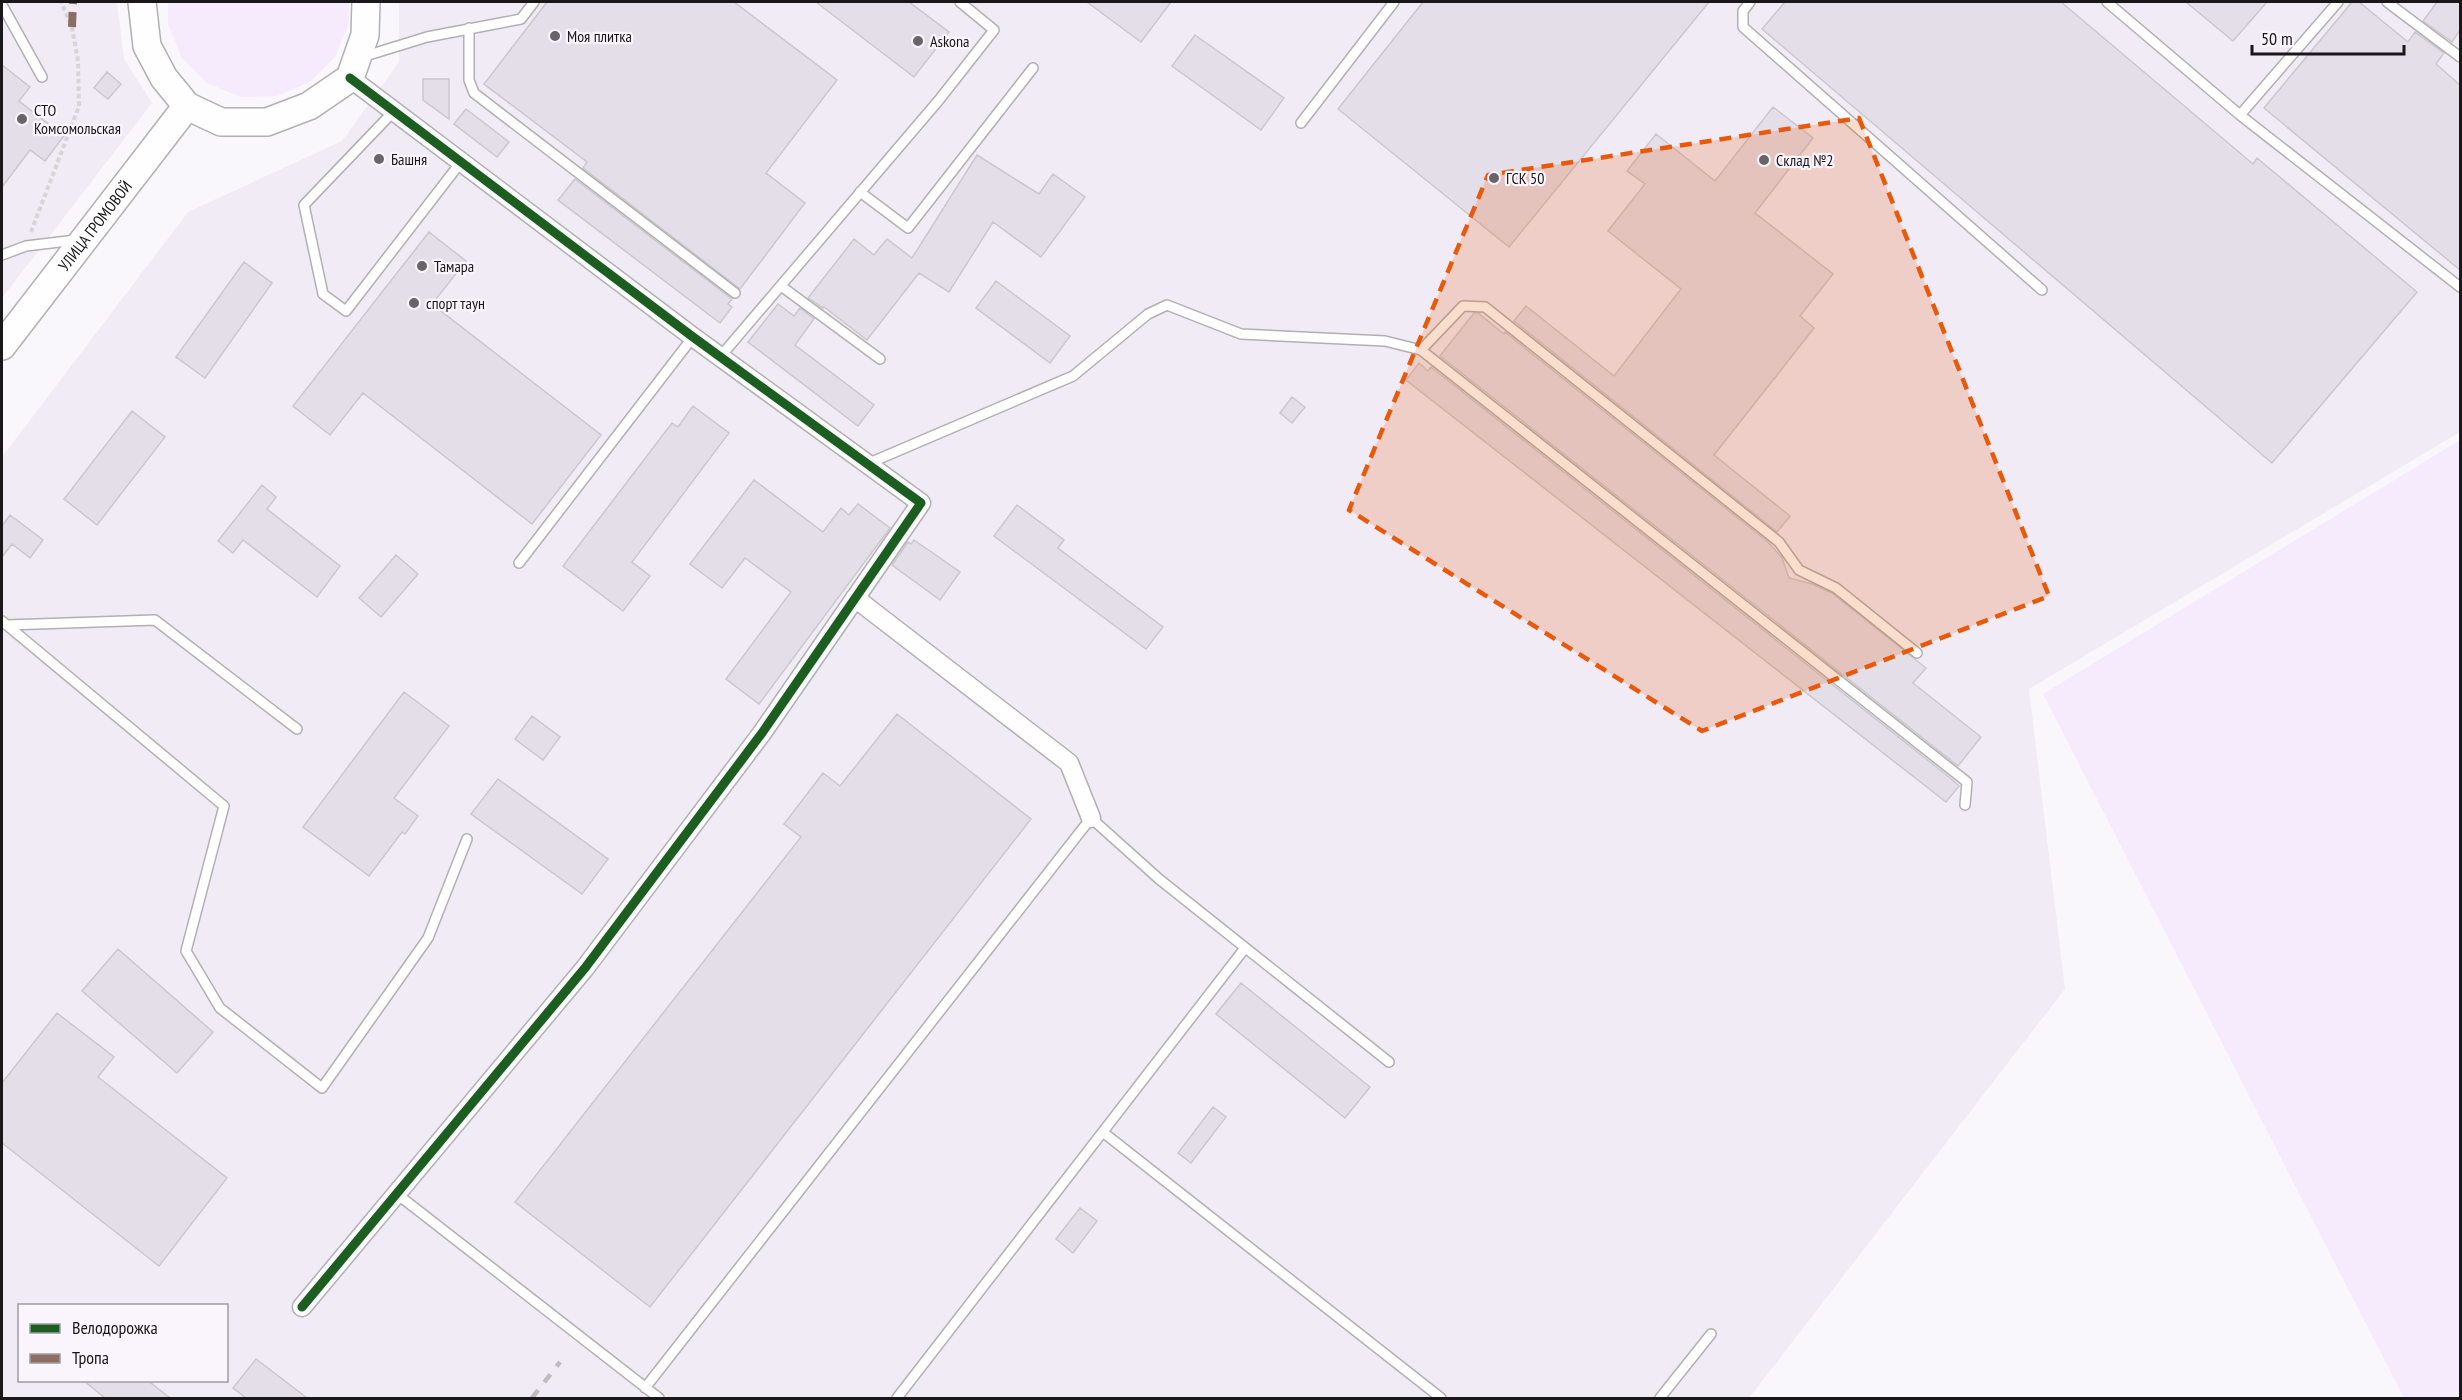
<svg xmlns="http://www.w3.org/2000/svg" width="2462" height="1400" viewBox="0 0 2462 1400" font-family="'PT Sans Narrow',sans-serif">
<rect width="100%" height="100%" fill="#f9f7fb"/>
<!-- built -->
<path fill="#f1ebf5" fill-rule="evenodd" d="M 2,2 L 117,2 L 124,59 L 152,103 L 2,298 Z
M 399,2 L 2460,2 L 2460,432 L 2029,689 L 2065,989 L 1749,1398 L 2,1398 L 2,457 L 188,212 L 342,141 L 399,62 ZM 20,1306 L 226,1306 L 226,1380 L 20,1380 Z"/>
<!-- green -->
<path fill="#f5ebfd" d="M 168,2 L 349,2 L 349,23 L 335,57 L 310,82 L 277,96 L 241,97 L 207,83 L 182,58 L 168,24 Z
M 2460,440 L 2460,1398 L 2404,1398 L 2043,694 Z"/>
<!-- building -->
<path fill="#e4dee9" stroke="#cac8cb" stroke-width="1.5" d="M 547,2 L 734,2 L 837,80 L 766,173 L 805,203 L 740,289 L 583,168 L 587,162 L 484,84 Z
M 816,2 L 909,2 L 949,32 L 914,77 Z
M 1087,2 L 1171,2 L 1141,42 Z
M 1423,2 L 1709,2 L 1509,247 L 1338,109 Z
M 1785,2 L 2061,2 L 2253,164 L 2257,158 L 2417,292 L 2272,463 L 1762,29 Z
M 2186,2 L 2267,2 L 2233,41 Z
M 2352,2 L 2359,2 L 2408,42 L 2415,32 L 2444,53 L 2436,64 L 2460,85 L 2460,270 L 2264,108 Z
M 2437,2 L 2460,2 L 2460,30 L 2452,42 L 2423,21 Z
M 1195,35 L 1284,98 L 1261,130 L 1172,66 Z
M 2,65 L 30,87 L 19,101 L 64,136 L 45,161 L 30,150 L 2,187 Z
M 107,72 L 121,84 L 108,99 L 94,88 Z
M 423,79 L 449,79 L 449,119 L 423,100 Z
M 1773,107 L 1813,138 L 1755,213 L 1833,274 L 1800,316 L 1814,328 L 1714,455 L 1790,516 L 1777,532 L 1514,321 L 1526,306 L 1614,376 L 1681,289 L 1608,231 L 1645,184 L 1627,171 L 1656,134 L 1715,181 Z
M 466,109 L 509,142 L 497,157 L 454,124 Z
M 977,155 L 1039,194 L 1053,174 L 1085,197 L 1041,257 L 993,222 L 949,292 L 919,273 L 867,340 L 824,307 L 823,308 L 808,298 L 854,239 L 874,255 L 887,239 L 912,258 Z
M 575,179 L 732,299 L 728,304 L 732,307 L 720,323 L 558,200 Z
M 429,232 L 466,261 L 432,304 L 601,435 L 532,524 L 363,393 L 330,435 L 293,406 Z
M 244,262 L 272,283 L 205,378 L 176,357 Z
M 996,281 L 1070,336 L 1050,363 L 976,308 Z
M 778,304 L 794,316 L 800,308 L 814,319 L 795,345 L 874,405 L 858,426 L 748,342 Z
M 1474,313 L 1478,313 L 1504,334 L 1505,332 L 1768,542 L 1782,558 L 1789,578 L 1812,584 L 1832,593 L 1926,668 L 1913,683 L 1981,737 L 1958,766 L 1440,356 Z
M 1419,363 L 1428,371 L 1431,367 L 1949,777 L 1959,786 L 1946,802 L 1406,380 Z
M 1292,397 L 1305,407 L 1292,423 L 1280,413 Z
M 693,406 L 729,433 L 632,562 L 650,576 L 623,611 L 563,566 L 672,423 L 678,427 Z
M 132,411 L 165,437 L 97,525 L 64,499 Z
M 754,480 L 823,532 L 841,508 L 849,515 L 858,504 L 890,528 L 759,704 L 726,679 L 791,592 L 745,558 L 722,588 L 690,564 Z
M 262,485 L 276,497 L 267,509 L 340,566 L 317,597 L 243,540 L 233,553 L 218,541 Z
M 1017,505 L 1064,540 L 1058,548 L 1163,627 L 1146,649 L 994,536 Z
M 10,515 L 43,540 L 30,558 L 12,544 L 2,557 L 2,526 Z
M 914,540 L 960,572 L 940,600 L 892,565 L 908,542 L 911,544 Z
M 396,555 L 418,574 L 381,617 L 359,598 Z
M 404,692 L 449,726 L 394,798 L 418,816 L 405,834 L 402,832 L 369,876 L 303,827 Z
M 897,714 L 1031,819 L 650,1307 L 515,1202 L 801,837 L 784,824 L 823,773 L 840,786 Z
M 532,716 L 560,737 L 543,760 L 515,739 Z
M 498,779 L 608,859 L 582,894 L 471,814 Z
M 118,949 L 213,1032 L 177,1073 L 82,991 Z
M 1241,983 L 1370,1087 L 1345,1118 L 1216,1014 Z
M 57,1013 L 114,1057 L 98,1077 L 227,1178 L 159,1266 L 2,1143 L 2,1083 Z
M 1213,1107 L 1226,1117 L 1191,1163 L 1178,1153 Z
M 1080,1208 L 1097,1221 L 1073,1253 L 1056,1239 Z
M 256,1359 L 307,1398 L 246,1398 L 233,1388 Z
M 83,1380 L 147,1380 L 170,1398 L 105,1398 Z"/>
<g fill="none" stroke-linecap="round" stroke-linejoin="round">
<defs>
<path id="lane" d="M 1750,2 L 1743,11 L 1743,27 L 2042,290
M 2107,2 L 2240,115
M 2338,2 L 2240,115 L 2460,287
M 2387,2 L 2460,57
M 2,5 L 42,77
M 469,28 L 469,80 L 474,93 L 735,293
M 362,57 L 427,37 L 521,19 L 534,2
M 394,111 L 304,205 L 323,294 L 346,311 L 461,162
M 1301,123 L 1394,2
M 860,192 L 908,228 L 1033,68
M 2,255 L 26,246 L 76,240
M 781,286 L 880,359
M 1421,350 L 1463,306 L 1485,307 L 1779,542 L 1799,570 L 1836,588 L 1917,653
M 720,357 L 939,100 L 994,30 L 960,2
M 867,464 L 1073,376 L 1148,314 L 1167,305 L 1241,334 L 1385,341 L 1421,350 L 1967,782 L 1965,805
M 519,563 L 693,337
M 2,621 L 224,806 L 186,951 L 220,1008 L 322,1088 L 428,938 L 467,839
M 7,625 L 155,620 L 297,729
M 1104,1133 L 1441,1398
M 397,1194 L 659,1398
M 645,1388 L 1091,818 L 1159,879 L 1389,1062
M 897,1398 L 1245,948
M 1660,1398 L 1711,1334"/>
<path id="street" d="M 855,598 L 1069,763 L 1091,818
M 302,1307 L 585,968 L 762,733 L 921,503 L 693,337 L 350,78"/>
<g id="primary">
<path d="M 142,2 L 147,46 L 164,78 L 187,106 L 221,122 L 267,122 L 309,106 L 350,78 L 365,35 L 366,2"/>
<path id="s1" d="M 2,346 L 187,106"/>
</g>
</defs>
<!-- lane casing -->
<use href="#lane" stroke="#b1b0b2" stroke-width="12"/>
<!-- street casing -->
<use href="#street" stroke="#b1b0b2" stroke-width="21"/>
<!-- primary casing -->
<use href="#primary" stroke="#b1b0b2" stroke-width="30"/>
<!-- path -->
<path stroke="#d5d5d6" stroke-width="4" stroke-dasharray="4.5 3" stroke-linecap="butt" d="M 31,232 L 79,106 L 78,61 L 72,27 L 61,2"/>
<!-- lane -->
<use href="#lane" stroke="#fefefe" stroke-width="9"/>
<!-- street -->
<use href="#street" stroke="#fefefe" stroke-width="18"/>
<!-- primary -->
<use href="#primary" stroke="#fefefe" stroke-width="27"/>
<!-- rail -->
<path stroke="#bebdbe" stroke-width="4.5" stroke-dasharray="10 10" stroke-linecap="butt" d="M 532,1398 L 560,1362"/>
<!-- quiet -->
<path stroke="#8d6e63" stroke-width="8" stroke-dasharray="15 8" stroke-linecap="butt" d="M 72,27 L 73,2"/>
<defs>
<path id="cycleway" d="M 302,1307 L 585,968 L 762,733 L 921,503 L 693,337 L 350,78"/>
</defs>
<!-- cycleway casing -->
<use href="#cycleway" stroke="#faf5fd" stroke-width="13"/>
<!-- cycleway -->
<use href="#cycleway" stroke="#1b5e20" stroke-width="9"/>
</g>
<!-- marked area -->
<path fill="#e8590c" fill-opacity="0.2" stroke="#e8590c" stroke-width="4.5" stroke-dasharray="12 8" stroke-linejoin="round" d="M 1859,118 L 2049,596 L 1702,731 L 1349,510 L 1488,175 Z"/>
<!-- markers -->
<g fill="#676569" stroke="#faf5fd" stroke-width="2">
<circle cx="555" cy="36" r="6"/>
<circle cx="918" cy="41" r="6"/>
<circle cx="22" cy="119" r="6"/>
<circle cx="379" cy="159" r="6"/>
<circle cx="1764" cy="160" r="6"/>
<circle cx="1494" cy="178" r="6"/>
<circle cx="422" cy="266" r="6"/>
<circle cx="414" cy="303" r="6"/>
</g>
<g text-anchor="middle" stroke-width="4.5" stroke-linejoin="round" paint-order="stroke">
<!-- poi labels -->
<g font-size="16" fill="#19171a" stroke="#faf5fd" text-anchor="start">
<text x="567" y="42">Моя плитка</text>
<text x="930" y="47">Askona</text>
<text x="34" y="116">СТО<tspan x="34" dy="18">Комсомольская</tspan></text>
<text x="391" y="165">Башня</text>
<text x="1776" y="166">Склад №2</text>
<text x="1506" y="184">ГСК 50</text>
<text x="434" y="272">Тамара</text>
<text x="426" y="309">спорт таун</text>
</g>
<!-- street labels -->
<g font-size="16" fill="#19171a" stroke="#faf5fd">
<text dy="6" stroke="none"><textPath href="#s1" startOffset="152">УЛИЦА ГРОМОВОЙ</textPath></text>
</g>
</g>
<!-- border -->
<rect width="2462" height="1400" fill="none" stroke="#19171a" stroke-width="6"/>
<!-- legend -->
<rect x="18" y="1304" width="210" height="78" fill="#faf5fd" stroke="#a09ca2" stroke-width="1.5"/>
<rect x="30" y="1324" width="30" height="9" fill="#1b5e20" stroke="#a09ca2" stroke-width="1.5"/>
<text x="72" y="1334" font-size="18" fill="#19171a">Велодорожка</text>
<rect x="30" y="1354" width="30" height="9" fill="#8d6e63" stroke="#a09ca2" stroke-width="1.5"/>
<text x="72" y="1364" font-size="18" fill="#19171a">Тропа</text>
<!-- scale -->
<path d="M2252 45v9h152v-9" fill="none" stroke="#19171a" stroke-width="3"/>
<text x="2261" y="45" font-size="18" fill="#19171a" stroke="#faf5fd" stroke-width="4.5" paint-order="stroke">50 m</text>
</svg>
